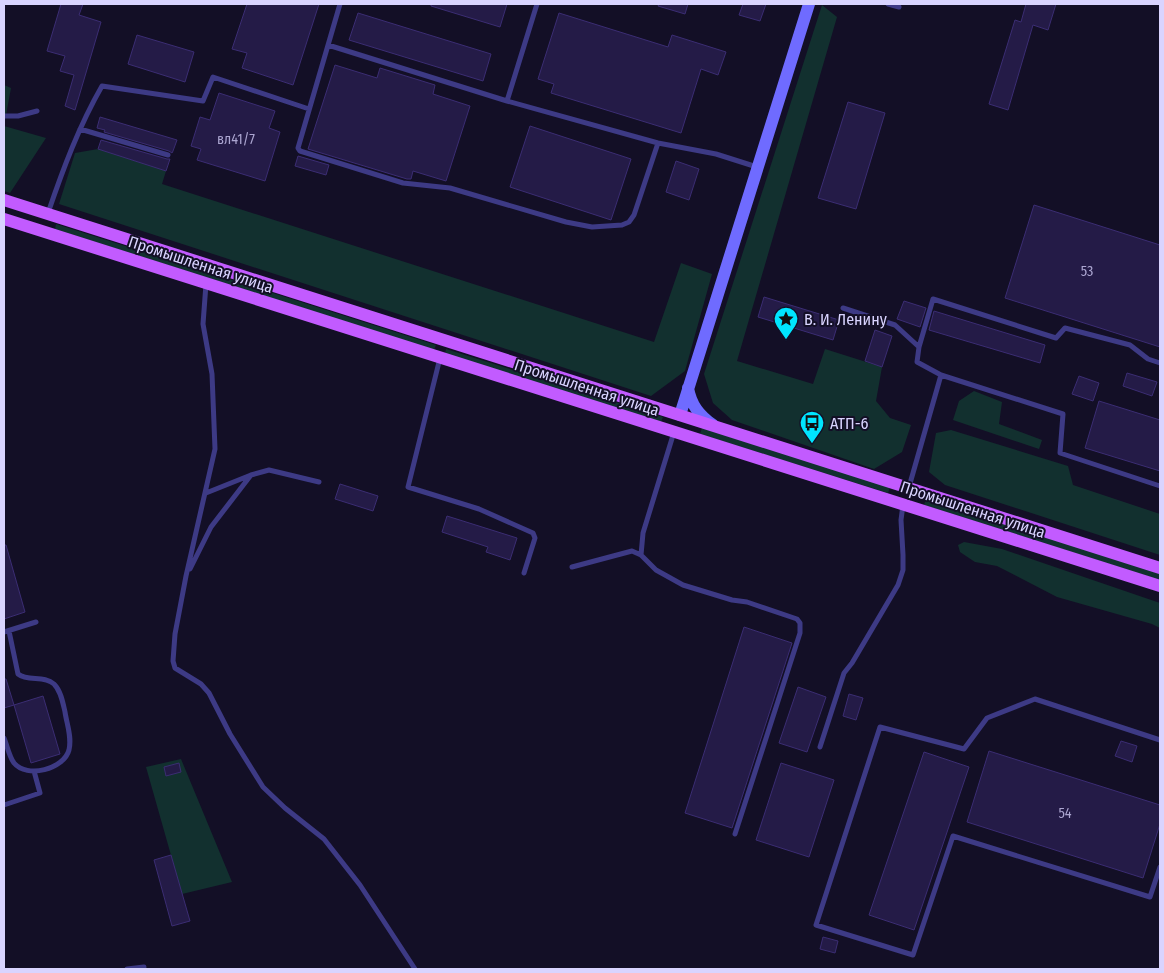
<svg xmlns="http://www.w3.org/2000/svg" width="1164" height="973" viewBox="0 0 1164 973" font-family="'Fira Sans Condensed',sans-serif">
<rect width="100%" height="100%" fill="#130f26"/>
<!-- green -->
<path fill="#12302f" d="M 822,5 L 837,17 L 737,361 L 813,384 L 825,349 L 882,367 L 876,401 L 890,418 L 911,425 L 902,452 L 874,469 L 732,420 L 713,403 L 704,374 Z
M 4,85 L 11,88 L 4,126 L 46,138 L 10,193 L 4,191 Z
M 98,149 L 166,171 L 162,184 L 654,342 L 681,263 L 712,274 L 685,371 L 651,396 L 59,204 L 75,153 Z
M 56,224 L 436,345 L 434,350 L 55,229 Z
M 446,349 L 663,417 L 661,422 L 445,354 Z
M 974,391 L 1002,402 L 999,424 L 1042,440 L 1039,449 L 953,420 L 959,401 Z
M 702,428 L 890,487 L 888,493 L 700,434 Z
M 951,430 L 1068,466 L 1073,485 L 1160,514 L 1160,555 L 945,485 L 929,472 L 936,433 Z
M 926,499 L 1160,573 L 1160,580 L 924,505 Z
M 964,542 L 1002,549 L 1160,603 L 1160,628 L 1152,624 L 1057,597 L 997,566 L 975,562 L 960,552 L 958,545 Z
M 181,759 L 232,882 L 182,894 L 146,767 Z"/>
<!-- building -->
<path fill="#241b47" stroke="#3b2d73" d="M 61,4 L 83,4 L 79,15 L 101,22 L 75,110 L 65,106 L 74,75 L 60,71 L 65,56 L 47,51 Z
M 247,4 L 319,4 L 293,85 L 242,68 L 247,53 L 232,49 Z
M 431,4 L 507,4 L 500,27 L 431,6 Z
M 659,4 L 688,4 L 685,14 L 658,6 Z
M 743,4 L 766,4 L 760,21 L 739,15 Z
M 1026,4 L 1056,4 L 1048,30 L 1033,25 L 1008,110 L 989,104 L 1015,20 L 1021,22 Z
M 358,13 L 491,54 L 483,81 L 349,40 Z
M 559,13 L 668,47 L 672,35 L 726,52 L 718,75 L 701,69 L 681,133 L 551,93 L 554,84 L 538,79 Z
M 137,35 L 194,52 L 185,82 L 128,64 Z
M 335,65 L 377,78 L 380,68 L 435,85 L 433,94 L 470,106 L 446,181 L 413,171 L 411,179 L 407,179 L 308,149 Z
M 219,93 L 275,111 L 269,128 L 280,132 L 265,181 L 197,160 L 201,149 L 191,146 L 200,117 L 210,120 Z
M 848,102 L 885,113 L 856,209 L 818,198 Z
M 100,117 L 177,140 L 173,151 L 172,153 L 169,151 L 104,132 L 105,130 L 97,128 Z
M 530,126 L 631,159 L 611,220 L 510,187 Z
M 101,140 L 167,159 L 170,159 L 166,171 L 98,149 Z
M 298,156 L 329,165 L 326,175 L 295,166 Z
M 676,161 L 699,169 L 689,200 L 666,192 Z
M 1034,205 L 1160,245 L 1160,347 L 1005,298 Z
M 764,297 L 839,320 L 833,340 L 758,317 Z
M 904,301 L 926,308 L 920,327 L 897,319 Z
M 934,311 L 1045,345 L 1040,363 L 929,330 Z
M 875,330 L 892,336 L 882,367 L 865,361 Z
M 1127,373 L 1157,382 L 1152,396 L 1123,386 Z
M 1079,376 L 1099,383 L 1093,401 L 1072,394 Z
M 1099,401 L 1160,420 L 1160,471 L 1085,448 Z
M 340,484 L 378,496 L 373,511 L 335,499 Z
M 447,516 L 517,538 L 510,560 L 486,552 L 488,547 L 442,532 Z
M 4,545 L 6,545 L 25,612 L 4,619 Z
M 744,627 L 792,643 L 732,828 L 685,813 Z
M 4,679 L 6,679 L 14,705 L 4,708 Z
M 798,687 L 826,697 L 807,752 L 779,743 Z
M 849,694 L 863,698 L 856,720 L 843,716 Z
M 43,696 L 60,754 L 31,763 L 14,705 Z
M 1121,741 L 1137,746 L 1132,762 L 1115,756 Z
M 989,751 L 1160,805 L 1160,824 L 1143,878 L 967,822 Z
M 924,752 L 969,767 L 914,930 L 869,915 Z
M 179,763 L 181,772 L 166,776 L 164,767 Z
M 781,763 L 834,780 L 809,857 L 756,840 Z
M 171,855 L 190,921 L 172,926 L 154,860 Z
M 823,937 L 838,941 L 835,953 L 820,949 Z"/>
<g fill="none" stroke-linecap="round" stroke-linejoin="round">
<!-- lane -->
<path stroke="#3d3a85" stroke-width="5" d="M 340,4 L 298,148 L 300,151 L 403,183 L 450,188 L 566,222 L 592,227 L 622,225 L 629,222 L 634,215 L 658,143
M 537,4 L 507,101 L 658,143 L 716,154 L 757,167
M 888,4 L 899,7
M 328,45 L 507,101
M 4,116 L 18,116 L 37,111
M 80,129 L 168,155
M 48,213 C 63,169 79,126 102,86 L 203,101 L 213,77 L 309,109
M 206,284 L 203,324 L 212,374 L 215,449 L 186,576 L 175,634 L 173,661 L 175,668 L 201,684 L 209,693 L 230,734 L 263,787 L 285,808 L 324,839 L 360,885 L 415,969
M 843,308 L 895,325 L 919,347
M 440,358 L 408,487 L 479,509 L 533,533 L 535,538 L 524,573
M 941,375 L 917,362 L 919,347 L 933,299 L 1056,338 L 1065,328 L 1130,345 L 1148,359 L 1160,363
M 251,475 L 269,470 L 319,482
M 909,487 L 941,375 L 1063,414 L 1060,453 L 1160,486
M 641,555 L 643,533 L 674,432
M 572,567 L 632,551 L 641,555 L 656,570 L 683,585 L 732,600 L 747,602 L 797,619 L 800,623 L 800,633 L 735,834
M 190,569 L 211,527 L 251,475 L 206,493
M 4,632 L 36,622
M 4,738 C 7,745 9,756 14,763 C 27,779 64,769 69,750 C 72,737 67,725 65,712 C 63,703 61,691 54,684 C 44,675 28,682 18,674 L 9,631
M 1160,740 L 1035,699 L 987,718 L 964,749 L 880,727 L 816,925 L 913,955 L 953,836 L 1150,897 L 1160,867
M 820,747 L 844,673 L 852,663 L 898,585 L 903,570 L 903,555 L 901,520 L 903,505
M 4,805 L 40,793 L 34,771
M 127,969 L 144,967"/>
<!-- secondary -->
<path stroke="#6f6bff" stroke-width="12" d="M 688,388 C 691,405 699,415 713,425
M 680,415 L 809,4"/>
<!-- primary -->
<path stroke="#c25bff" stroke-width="12" d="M 4,200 L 1160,568
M 4,219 L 1160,586"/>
</g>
<!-- icons -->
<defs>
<symbol id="sight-pin" viewBox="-11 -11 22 30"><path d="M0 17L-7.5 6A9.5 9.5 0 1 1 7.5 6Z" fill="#00e5ff" stroke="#130f26"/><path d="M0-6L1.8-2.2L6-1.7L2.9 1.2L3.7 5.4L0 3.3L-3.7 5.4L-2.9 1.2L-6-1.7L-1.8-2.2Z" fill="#111"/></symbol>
<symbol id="bus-pin" viewBox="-11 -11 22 30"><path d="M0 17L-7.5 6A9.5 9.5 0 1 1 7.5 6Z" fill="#00e5ff" stroke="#130f26"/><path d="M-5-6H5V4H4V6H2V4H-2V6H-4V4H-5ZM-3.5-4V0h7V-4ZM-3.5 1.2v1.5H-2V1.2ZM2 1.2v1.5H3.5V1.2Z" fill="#111"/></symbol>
</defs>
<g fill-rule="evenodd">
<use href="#sight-pin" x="772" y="305" width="28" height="38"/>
<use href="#bus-pin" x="798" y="409" width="28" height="38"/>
</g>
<g text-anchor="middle" stroke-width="4" stroke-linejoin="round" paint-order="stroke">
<!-- number labels -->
<g font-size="14" fill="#aca6d1">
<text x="236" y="144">вл41/7</text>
<text x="1087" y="276">53</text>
<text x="1065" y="818">54</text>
</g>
<!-- street labels -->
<g font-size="16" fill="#d9d4ff" stroke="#130f26">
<text transform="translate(201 264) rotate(18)" y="6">Промышленная улица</text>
<text transform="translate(587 387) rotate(18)" y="6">Промышленная улица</text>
<text transform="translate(973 509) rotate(18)" y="6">Промышленная улица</text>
</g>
<!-- poi labels -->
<g font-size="16" fill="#d9d4ff" stroke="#130f26" text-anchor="start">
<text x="804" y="325">В. И. Ленину</text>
<text x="830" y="429">АТП-6</text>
</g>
</g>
<!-- border -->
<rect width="1164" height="973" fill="none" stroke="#d9d4ff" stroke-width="10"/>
</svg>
